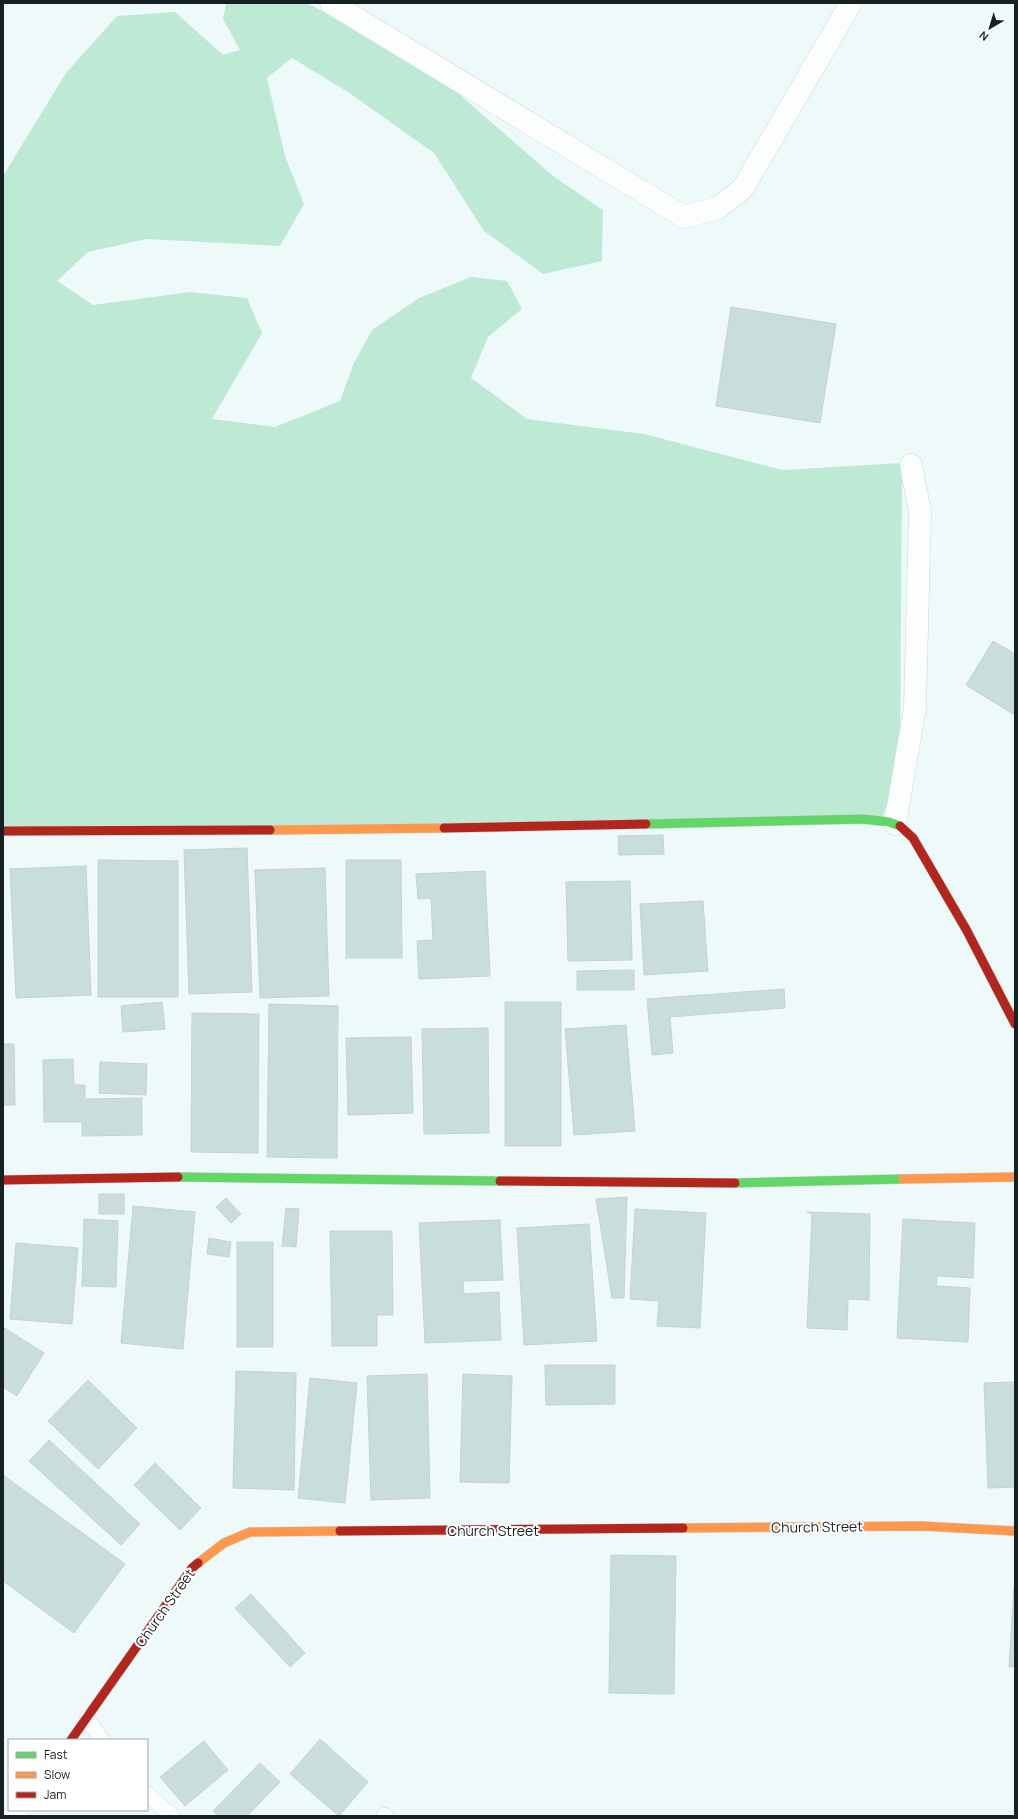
<svg xmlns="http://www.w3.org/2000/svg" width="1018" height="1819" viewBox="0 0 1018 1819" font-family="Manrope,sans-serif">
<rect width="100%" height="100%" fill="#eefafa"/>
<!-- forest -->
<path fill="#bee9d5" d="M 226,3 L 307,3 L 428,67 L 553,176 L 603,210 L 602,261 L 543,274 L 484,231 L 434,153 L 348,92 L 292,58 L 267,78 L 285,156 L 304,204 L 280,246 L 146,239 L 88,252 L 57,281 L 93,305 L 190,292 L 247,298 L 262,333 L 212,419 L 275,427 L 340,401 L 353,365 L 372,330 L 419,298 L 471,277 L 507,281 L 522,309 L 488,337 L 471,378 L 527,419 L 644,434 L 782,470 L 902,463 L 900,765 L 882,819 L 3,830 L 3,176 L 66,73 L 117,16 L 175,12 L 223,55 L 240,50 L 223,19 Z"/>
<!-- building -->
<path fill="#c9dedb" stroke="#c6d2d0" d="M 731,307 L 836,324 L 820,423 L 716,406 Z
M 993,641 L 1015,654 L 1015,715 L 966,685 Z
M 663,835 L 664,854 L 619,855 L 618,836 Z
M 247,848 L 252,992 L 189,994 L 184,850 Z
M 98,860 L 178,861 L 178,997 L 98,997 Z
M 346,860 L 401,860 L 402,958 L 346,958 Z
M 86,866 L 91,995 L 16,998 L 10,869 Z
M 325,868 L 329,996 L 260,998 L 255,870 Z
M 485,871 L 490,976 L 419,979 L 417,941 L 433,940 L 431,898 L 418,899 L 416,874 Z
M 630,881 L 632,960 L 568,961 L 566,882 Z
M 703,901 L 708,971 L 644,975 L 640,904 Z
M 634,970 L 634,990 L 577,990 L 577,971 Z
M 784,989 L 785,1008 L 670,1017 L 673,1053 L 652,1055 L 647,999 Z
M 162,1002 L 165,1029 L 123,1032 L 121,1006 Z
M 505,1002 L 561,1002 L 561,1146 L 505,1146 Z
M 269,1004 L 338,1006 L 337,1158 L 267,1157 Z
M 192,1013 L 259,1014 L 258,1153 L 191,1152 Z
M 626,1025 L 635,1131 L 574,1135 L 565,1029 Z
M 488,1028 L 489,1133 L 424,1134 L 422,1029 Z
M 411,1037 L 413,1113 L 348,1115 L 346,1038 Z
M 3,1044 L 14,1044 L 15,1105 L 3,1105 Z
M 73,1059 L 74,1085 L 85,1085 L 85,1099 L 142,1098 L 142,1135 L 82,1136 L 82,1122 L 44,1122 L 43,1060 Z
M 100,1062 L 147,1064 L 146,1095 L 99,1093 Z
M 99,1194 L 124,1194 L 124,1214 L 99,1214 Z
M 627,1197 L 624,1298 L 612,1298 L 596,1199 Z
M 226,1198 L 241,1214 L 231,1223 L 216,1207 Z
M 133,1206 L 195,1212 L 183,1349 L 121,1343 Z
M 286,1208 L 299,1209 L 296,1247 L 282,1246 Z
M 635,1209 L 706,1213 L 700,1328 L 657,1326 L 659,1301 L 630,1299 Z
M 807,1212 L 870,1214 L 869,1300 L 848,1299 L 847,1330 L 807,1328 L 812,1214 Z
M 84,1219 L 118,1221 L 116,1287 L 82,1286 Z
M 903,1219 L 975,1223 L 973,1278 L 937,1276 L 936,1286 L 970,1288 L 968,1342 L 897,1338 Z
M 500,1220 L 503,1280 L 463,1281 L 464,1294 L 499,1292 L 501,1340 L 425,1343 L 419,1223 Z
M 589,1224 L 597,1341 L 524,1345 L 517,1228 Z
M 330,1231 L 392,1231 L 393,1315 L 377,1315 L 377,1346 L 332,1346 Z
M 209,1238 L 231,1242 L 229,1257 L 207,1254 Z
M 237,1242 L 273,1242 L 273,1347 L 237,1347 Z
M 16,1243 L 78,1248 L 72,1324 L 10,1319 Z
M 3,1327 L 44,1353 L 17,1396 L 3,1387 Z
M 545,1365 L 615,1365 L 615,1404 L 546,1405 Z
M 236,1371 L 296,1373 L 294,1490 L 233,1488 Z
M 427,1374 L 430,1498 L 371,1500 L 367,1376 Z
M 463,1374 L 512,1376 L 509,1483 L 460,1482 Z
M 310,1378 L 357,1383 L 345,1503 L 298,1498 Z
M 88,1380 L 137,1428 L 98,1469 L 48,1421 Z
M 1015,1382 L 1015,1487 L 988,1488 L 984,1383 Z
M 49,1440 L 140,1524 L 121,1545 L 29,1461 Z
M 155,1463 L 201,1508 L 180,1530 L 134,1485 Z
M 3,1475 L 125,1564 L 74,1633 L 3,1581 Z
M 611,1555 L 676,1556 L 674,1694 L 609,1693 Z
M 1014,1587 L 1015,1587 L 1015,1667 L 1009,1667 Z
M 251,1594 L 305,1653 L 290,1667 L 235,1608 Z
M 320,1739 L 368,1782 L 339,1816 L 290,1774 Z
M 204,1741 L 228,1770 L 185,1806 L 160,1777 Z
M 260,1763 L 280,1782 L 247,1816 L 218,1816 L 213,1811 Z"/>
<g fill="none" stroke-linecap="round" stroke-linejoin="round">
<defs>
<path id="lane" d="M 87,1718 L 102,1740
M 147,1794 L 172,1816
M 384,1815 L 386,1816"/>
<path id="street" d="M 331,3 L 684,217 L 718,208 L 743,188 L 851,3
M 895,824 L 915,707 L 920,512 L 911,465
M 13,1816 L 18,1810"/>
<path id="fast" d="M 646,824 L 863,819 L 889,822 L 900,826
M 178,1177 L 500,1181
M 735,1183 L 903,1179"/>
<path id="slow" d="M 270,830 L 444,828
M 903,1179 L 1015,1177
M 683,1528 L 921,1526 L 1015,1531
M 198,1563 L 224,1543 L 250,1532 L 340,1531"/>
<path id="jam" d="M 900,826 L 913,838 L 967,931 L 1015,1024
M 444,828 L 646,824
M 3,831 L 270,830
M 3,1180 L 178,1177
M 500,1181 L 735,1183
M 340,1531 L 683,1528
M 71,1740 L 192,1568 L 198,1563"/>
</defs>
<!-- lane casing -->
<use href="#lane" stroke="#cbd7d7" stroke-width="16"/>
<!-- street casing -->
<use href="#street" stroke="#cbd7d7" stroke-width="23"/>
<!-- fast casing -->
<use href="#fast" stroke="#cbd7d7" stroke-width="10"/>
<!-- slow casing -->
<use href="#slow" stroke="#cbd7d7" stroke-width="10"/>
<!-- jam casing -->
<use href="#jam" stroke="#cbd7d7" stroke-width="10"/>
<!-- lane -->
<use href="#lane" stroke="#fcfefe" stroke-width="15"/>
<!-- street -->
<use href="#street" stroke="#fcfefe" stroke-width="22"/>
<!-- fast -->
<use href="#fast" stroke="#63d668" stroke-width="9"/>
<!-- slow -->
<use href="#slow" stroke="#ff974d" stroke-width="9"/>
<!-- jam -->
<use href="#jam" stroke="#b3261e" stroke-width="9"/>
</g>
<g text-anchor="middle" stroke-width="4" stroke-linejoin="round" paint-order="stroke">
<!-- street labels -->
<g font-size="14" fill="#152122" stroke="#fff">
<text transform="translate(817 1527) rotate(-1)" y="5">Church Street</text>
<text x="493" y="1536">Church Street</text>
<text transform="translate(165 1608) rotate(-55)" y="5">Church Street</text>
</g>
</g>
<!-- border -->
<rect width="1018" height="1819" fill="none" stroke="#152122" stroke-width="8"/>
<!-- legend -->
<rect x="8" y="1739" width="140" height="72" fill="#ffffff" stroke="#a1a6a7"/>
<rect x="16" y="1752" width="20" height="6" fill="#63d668" stroke="#a1a6a7"/>
<text x="44" y="1759" font-size="12" fill="#152122">Fast</text>
<rect x="16" y="1772" width="20" height="6" fill="#ff974d" stroke="#a1a6a7"/>
<text x="44" y="1779" font-size="12" fill="#152122">Slow</text>
<rect x="16" y="1792" width="20" height="6" fill="#b3261e" stroke="#a1a6a7"/>
<text x="44" y="1799" font-size="12" fill="#152122">Jam</text>
<!-- north arrow -->
<g transform="translate(990 28) rotate(218)" stroke="#ffffff" stroke-width="3" paint-order="stroke">
<path d="M0-3L7 15L0 10L-7 15Z" fill="#152122"/>
<text y="-6" font-size="11" font-weight="bold" text-anchor="middle" fill="#152122">N</text>
</g>
</svg>
